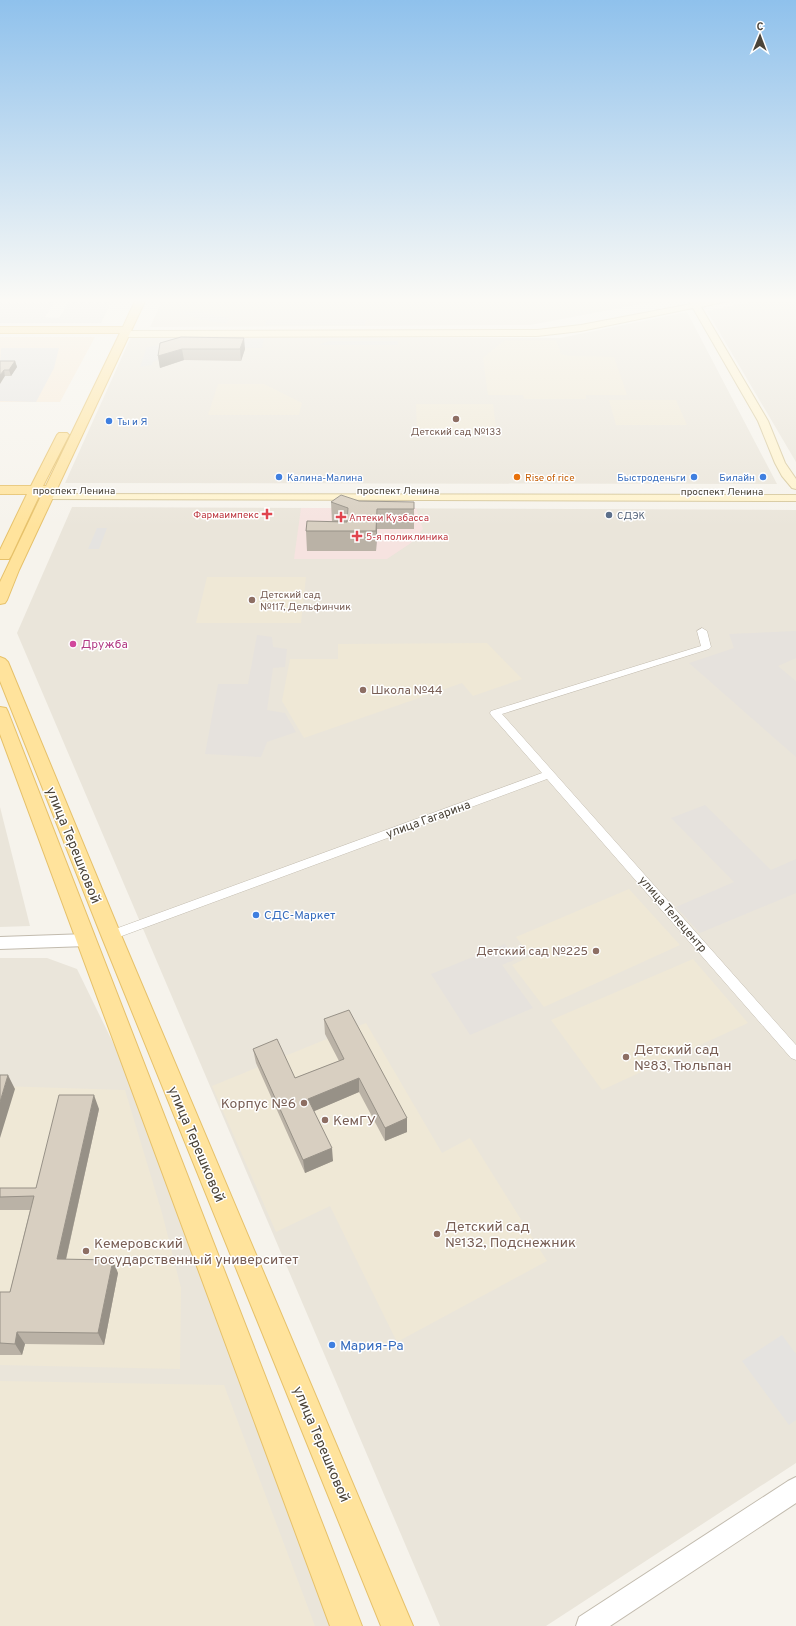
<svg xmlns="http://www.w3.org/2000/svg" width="796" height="1626" viewBox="0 0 796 1626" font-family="Overpass,sans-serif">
<rect width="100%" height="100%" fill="#f6f3ec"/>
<!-- residential -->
<path fill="#eae5da" d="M 163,299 L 668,299 L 530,325 L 150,327 Z
M 763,299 L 796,299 L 796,462 L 707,311 Z
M 687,312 L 777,484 L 65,483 L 131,337 L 560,338 Z
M 72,507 L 796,510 L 796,1463 L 546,1626 L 440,1626 L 17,633 Z
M 0,807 L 30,926 L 0,927 Z
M 0,958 L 47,958 L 77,969 L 140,1098 L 334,1626 L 0,1626 Z"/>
<!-- commercial -->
<path fill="#f7ead8" d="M 0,337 L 95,337 L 60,402 L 0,402 Z"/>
<!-- industrial -->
<path fill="#e6e2dd" d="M 796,631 L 796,658 L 778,666 L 796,681 L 796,757 L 689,663 L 734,648 L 729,634 Z
M 257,635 L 272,637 L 273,647 L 287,649 L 285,667 L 273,668 L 267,710 L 285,713 L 296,732 L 267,742 L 261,757 L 205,754 L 218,684 L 248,684 Z
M 705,805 L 771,870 L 796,859 L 796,893 L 700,933 L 676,907 L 734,882 L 671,818 Z
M 505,944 L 516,959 L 502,965 L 533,1008 L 470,1035 L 431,974 Z"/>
<!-- education -->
<path fill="#efe8d6" d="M 505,340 L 556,340 L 561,354 L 569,356 L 614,357 L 627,395 L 586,395 L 586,399 L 524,399 L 523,395 L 488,395 L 483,358 Z
M 218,384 L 264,384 L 302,403 L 299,415 L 208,415 Z
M 609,400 L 676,400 L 687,425 L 616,425 Z
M 416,404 L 493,404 L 497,435 L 417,434 Z
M 207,577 L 306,577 L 301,623 L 196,623 Z
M 487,643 L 522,679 L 473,696 L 462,683 L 304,738 L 282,701 L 290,659 L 338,659 L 338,644 Z
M 629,889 L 680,945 L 544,1007 L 512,965 L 531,956 L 516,937 Z
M 693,959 L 748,1023 L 602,1090 L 551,1020 Z
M 366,1023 L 442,1153 L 470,1138 L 547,1261 L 397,1342 L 330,1206 L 276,1232 L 212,1086 Z
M 0,1086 L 125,1090 L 162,1213 L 181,1288 L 180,1369 L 0,1365 Z
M 0,1381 L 224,1385 L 315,1626 L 0,1626 Z"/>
<!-- medical -->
<path fill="#f6e3e0" d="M 301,508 L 416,508 L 423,529 L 411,543 L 387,559 L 294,559 Z"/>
<!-- parking -->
<path fill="#e5e3e0" d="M 50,299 L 56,299 L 45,317 L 59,318 L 70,299 L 113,299 L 101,323 L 0,323 L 0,303 L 44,303 Z
M 196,310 L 214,315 L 230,318 L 226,324 L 198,319 L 184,314 Z
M 266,320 L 366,320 L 365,325 L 265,325 Z
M 184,339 L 264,339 L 262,348 L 180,347 Z
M 329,341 L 398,341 L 398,345 L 319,345 Z
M 157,345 L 161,347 L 159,359 L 153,362 L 152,365 L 140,367 L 146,350 L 145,348 Z
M 1,348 L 59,348 L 54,368 L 36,402 L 0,401 L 0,384 L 5,376 L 0,367 Z
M 97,528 L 107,528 L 99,549 L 88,549 Z
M 782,1335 L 796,1354 L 796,1420 L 789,1425 L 742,1361 Z"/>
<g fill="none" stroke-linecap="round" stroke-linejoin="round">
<defs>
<path id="minor" d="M 702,628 L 707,631 L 711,647 L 709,649 L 502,714 L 796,1045 L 796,1060 L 791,1058 L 547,779 L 111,940 L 107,938 L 105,935 L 107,932 L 542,773 L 491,715 L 490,713 L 491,711 L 701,646 L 697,631 Z"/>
<path id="tertiary" d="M 87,934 L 93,936 L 95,940 L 93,944 L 87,946 L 0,949 L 0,937 Z
M 796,1477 L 796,1503 L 610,1626 L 576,1626 L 579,1617 L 788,1481 Z"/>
<path id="secondary" d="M 688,299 L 696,299 L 698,302 L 715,299 L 732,299 L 728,301 L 701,307 L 768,421 L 785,463 L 796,479 L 796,489 L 792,488 L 782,476 L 775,463 L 758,421 L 693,308 L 581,331 L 537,336 L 125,337 L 121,334 L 125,331 L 537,330 L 581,325 L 691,304 Z
M 46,494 L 796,495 L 796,501 L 42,499 L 40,497 L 42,495 Z"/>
<path id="primary" d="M 136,299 L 146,299 L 19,570 L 7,600 L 5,603 L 0,604 L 0,582 L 42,494 L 40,494 L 11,556 L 9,559 L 0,559 L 0,550 L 27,494 L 0,494 L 0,486 L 31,486 L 57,435 L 59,433 L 67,433 L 69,435 L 43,486 L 46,486 L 120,333 L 0,333 L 0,327 L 123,327 Z
M 0,657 L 5,659 L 8,662 L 121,935 L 413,1626 L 381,1626 L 101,935 L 0,681 Z
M 0,707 L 6,708 L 8,712 L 362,1626 L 330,1626 L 0,734 Z"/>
</defs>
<!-- minor casing -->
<use href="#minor" stroke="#c2bbae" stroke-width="1"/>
<!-- tertiary casing -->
<use href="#tertiary" stroke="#c2bbae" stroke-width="2"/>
<!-- secondary casing -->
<use href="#secondary" stroke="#d6c79b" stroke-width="2"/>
<!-- primary casing -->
<use href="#primary" stroke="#e6c16a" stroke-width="2"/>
<!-- minor -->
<use href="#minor" fill="#fff" fill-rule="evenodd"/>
<!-- tertiary -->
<use href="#tertiary" fill="#fff" fill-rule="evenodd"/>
<!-- secondary -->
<use href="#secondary" fill="#fff3cd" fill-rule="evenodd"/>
<!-- primary -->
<use href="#primary" fill="#ffe39c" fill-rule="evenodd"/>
</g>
<!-- wall -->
<path fill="#bab2a6" d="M 0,299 L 43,299 L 38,301 L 2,301 Z
M 160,343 L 245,349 L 241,361 L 184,360 L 160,368 L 158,356 Z
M 0,361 L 15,361 L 17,367 L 11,376 L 5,376 Z
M 359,501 L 414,502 L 414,529 L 377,529 L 376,551 L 307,551 L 306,531 L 332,522 L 331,502 Z
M 324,1019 L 407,1118 L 407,1132 L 385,1141 L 359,1092 L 314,1111 L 333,1161 L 305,1173 L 256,1063 L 253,1049 L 295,1078 L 339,1061 L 325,1034 Z
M 99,1109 L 66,1260 L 118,1273 L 104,1345 L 25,1344 L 22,1355 L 0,1355 L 0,1292 L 10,1292 L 30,1210 L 0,1210 L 0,1188 L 36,1188 Z"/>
<!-- shaded-wall -->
<path fill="#979187" d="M 37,299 L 43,299 L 38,301 Z
M 244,338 L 245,349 L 241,361 L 240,349 Z
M 182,349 L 184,360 L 160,368 L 158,356 Z
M 15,361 L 17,367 L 11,376 L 9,370 Z
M 4,370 L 5,376 L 0,384 L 0,375 Z
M 377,509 L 377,529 L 376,551 L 376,531 Z
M 8,1075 L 15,1089 L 0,1138 L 0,1102 Z
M 359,1078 L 359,1092 L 310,1113 L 308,1099 Z
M 94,1095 L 99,1109 L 63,1272 L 57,1259 Z
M 407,1118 L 407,1132 L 385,1141 L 385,1128 Z
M 332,1148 L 333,1161 L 305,1173 L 303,1160 Z
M 113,1260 L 118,1273 L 104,1345 L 98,1333 Z
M 17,1332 L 25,1344 L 22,1355 L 15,1344 Z"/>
<!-- building -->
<path fill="#d8cfc1" stroke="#979187" d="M 181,337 L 244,338 L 240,349 L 182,349 L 158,356 L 160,343 Z
M 0,361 L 15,361 L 9,370 L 4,370 L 0,375 Z
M 341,495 L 359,501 L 414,502 L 414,509 L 377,509 L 376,531 L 306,531 L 307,521 L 347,522 L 348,508 L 331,502 Z
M 349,1010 L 407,1118 L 385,1128 L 359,1078 L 308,1099 L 332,1148 L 303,1160 L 253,1049 L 277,1039 L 295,1078 L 344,1059 L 324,1019 Z
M 0,1075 L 8,1075 L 0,1102 Z
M 59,1095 L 94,1095 L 57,1259 L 113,1260 L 98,1333 L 17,1332 L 15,1344 L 0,1343 L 0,1292 L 10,1292 L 34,1196 L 0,1197 L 0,1188 L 36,1188 Z"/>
<!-- sky -->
<linearGradient id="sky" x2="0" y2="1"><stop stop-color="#8fc1ec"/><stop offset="0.57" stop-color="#fbfaf6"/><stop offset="1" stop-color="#fbfaf6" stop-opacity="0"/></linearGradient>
<rect width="796" height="527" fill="url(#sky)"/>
<!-- markers -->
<g fill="#8d6e63" stroke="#fff" stroke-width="1.5">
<circle cx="456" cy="419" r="4"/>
<circle cx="252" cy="600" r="4"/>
<circle cx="363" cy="690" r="4"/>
<circle cx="596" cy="951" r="4"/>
<circle cx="626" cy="1057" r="4"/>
<circle cx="304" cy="1103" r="4"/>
<circle cx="325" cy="1120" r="4"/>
<circle cx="437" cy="1234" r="4"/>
<circle cx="86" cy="1251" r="4"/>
</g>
<g fill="#3f7fe0" stroke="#fff" stroke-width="1.5">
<circle cx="109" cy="421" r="4"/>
<circle cx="279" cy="477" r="4"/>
<circle cx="694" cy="477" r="4"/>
<circle cx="763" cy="477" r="4"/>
<circle cx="256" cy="915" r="4"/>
<circle cx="332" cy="1345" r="4"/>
</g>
<circle fill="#e8710a" stroke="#fff" stroke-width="1.5" cx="517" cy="477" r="4"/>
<g fill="#e0444e" stroke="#fff" stroke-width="1.5">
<path d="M265 508h4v4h4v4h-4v4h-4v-4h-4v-4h4z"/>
<path d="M339 511h4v4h4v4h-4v4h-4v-4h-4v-4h4z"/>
<path d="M355 530h4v4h4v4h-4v4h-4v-4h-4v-4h4z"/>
</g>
<circle fill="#5c6f8a" stroke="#fff" stroke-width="1.5" cx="609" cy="515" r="4"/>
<circle fill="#d1479c" stroke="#fff" stroke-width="1.5" cx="73" cy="644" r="4"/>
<g text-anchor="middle" stroke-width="3" stroke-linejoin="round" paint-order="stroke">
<!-- far-shop labels -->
<g font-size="10" fill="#366cbe" stroke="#fff" text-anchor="start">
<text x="117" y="425">Ты и Я</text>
<text x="287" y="481">Калина-Малина</text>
<text x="686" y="481" text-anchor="end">Быстроденьги</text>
<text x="755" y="481" text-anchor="end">Билайн</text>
</g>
<!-- far-education labels -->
<g font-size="10" fill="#785e54" stroke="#fff">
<text x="456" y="435">Детский сад №133</text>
<text x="260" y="598" text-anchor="start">Детский сад<tspan x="260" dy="12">№117, Дельфинчик</tspan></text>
</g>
<!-- far-food labels -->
<g font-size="10" fill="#c56008" stroke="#fff" text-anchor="start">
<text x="525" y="481">Rise of rice</text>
</g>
<!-- far-street labels -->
<g font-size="10" fill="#4b4439" stroke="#fff">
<text x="74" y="494">проспект Ленина</text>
<text x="398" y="494">проспект Ленина</text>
<text x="722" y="495">проспект Ленина</text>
</g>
<!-- far-health labels -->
<g font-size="10" fill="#be3a42" stroke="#fff" text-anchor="start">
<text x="259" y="518" text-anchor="end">Фармаимпекс</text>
<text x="349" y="521">Аптеки Кузбасса</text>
<text x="366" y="540">5-я поликлиника</text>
</g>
<!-- far-service labels -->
<g font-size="10" fill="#4e5e75" stroke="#fff" text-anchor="start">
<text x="617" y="519">СДЭК</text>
</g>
<!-- hotel labels -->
<g font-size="12" fill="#b23c85" stroke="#fff" text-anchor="start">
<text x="81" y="648">Дружба</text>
</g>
<!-- education labels -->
<g font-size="12" fill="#785e54" stroke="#fff" text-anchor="start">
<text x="371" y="694">Школа №44</text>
<text x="588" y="955" text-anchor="end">Детский сад №225</text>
</g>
<!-- street labels -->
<g font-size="12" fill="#4b4439" stroke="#fff">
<text transform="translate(428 819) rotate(-20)" y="4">улица Гагарина</text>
<text transform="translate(673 914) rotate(49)" y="4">улица Телецентр</text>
</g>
<!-- shop labels -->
<g font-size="12" fill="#366cbe" stroke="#fff" text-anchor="start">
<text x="264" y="919">СДС-Маркет</text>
</g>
<!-- near-street labels -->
<g font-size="14" fill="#4b4439" stroke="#fff">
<text transform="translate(74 845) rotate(68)" y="5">улица Терешковой</text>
<text transform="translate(197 1144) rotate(67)" y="5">улица Терешковой</text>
<text transform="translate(322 1444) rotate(67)" y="5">улица Терешковой</text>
</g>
<!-- near-education labels -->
<g font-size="14" fill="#785e54" stroke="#fff" text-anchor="start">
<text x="634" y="1054">Детский сад<tspan x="634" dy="16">№83, Тюльпан</tspan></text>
<text x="296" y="1108" text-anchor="end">Корпус №6</text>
<text x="333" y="1125">КемГУ</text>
<text x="445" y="1231">Детский сад<tspan x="445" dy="16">№132, Подснежник</tspan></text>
<text x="94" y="1248">Кемеровский<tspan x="94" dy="16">государственный университет</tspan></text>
</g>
<!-- near-shop labels -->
<g font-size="14" fill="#366cbe" stroke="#fff" text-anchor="start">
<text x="340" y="1350">Мария-Ра</text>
</g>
</g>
<!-- north arrow -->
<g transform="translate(760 36) rotate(1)" stroke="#ffffff" stroke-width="3" paint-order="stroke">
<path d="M0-3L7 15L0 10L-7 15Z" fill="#4b4439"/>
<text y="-6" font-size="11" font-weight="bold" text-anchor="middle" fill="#4b4439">С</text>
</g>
</svg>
